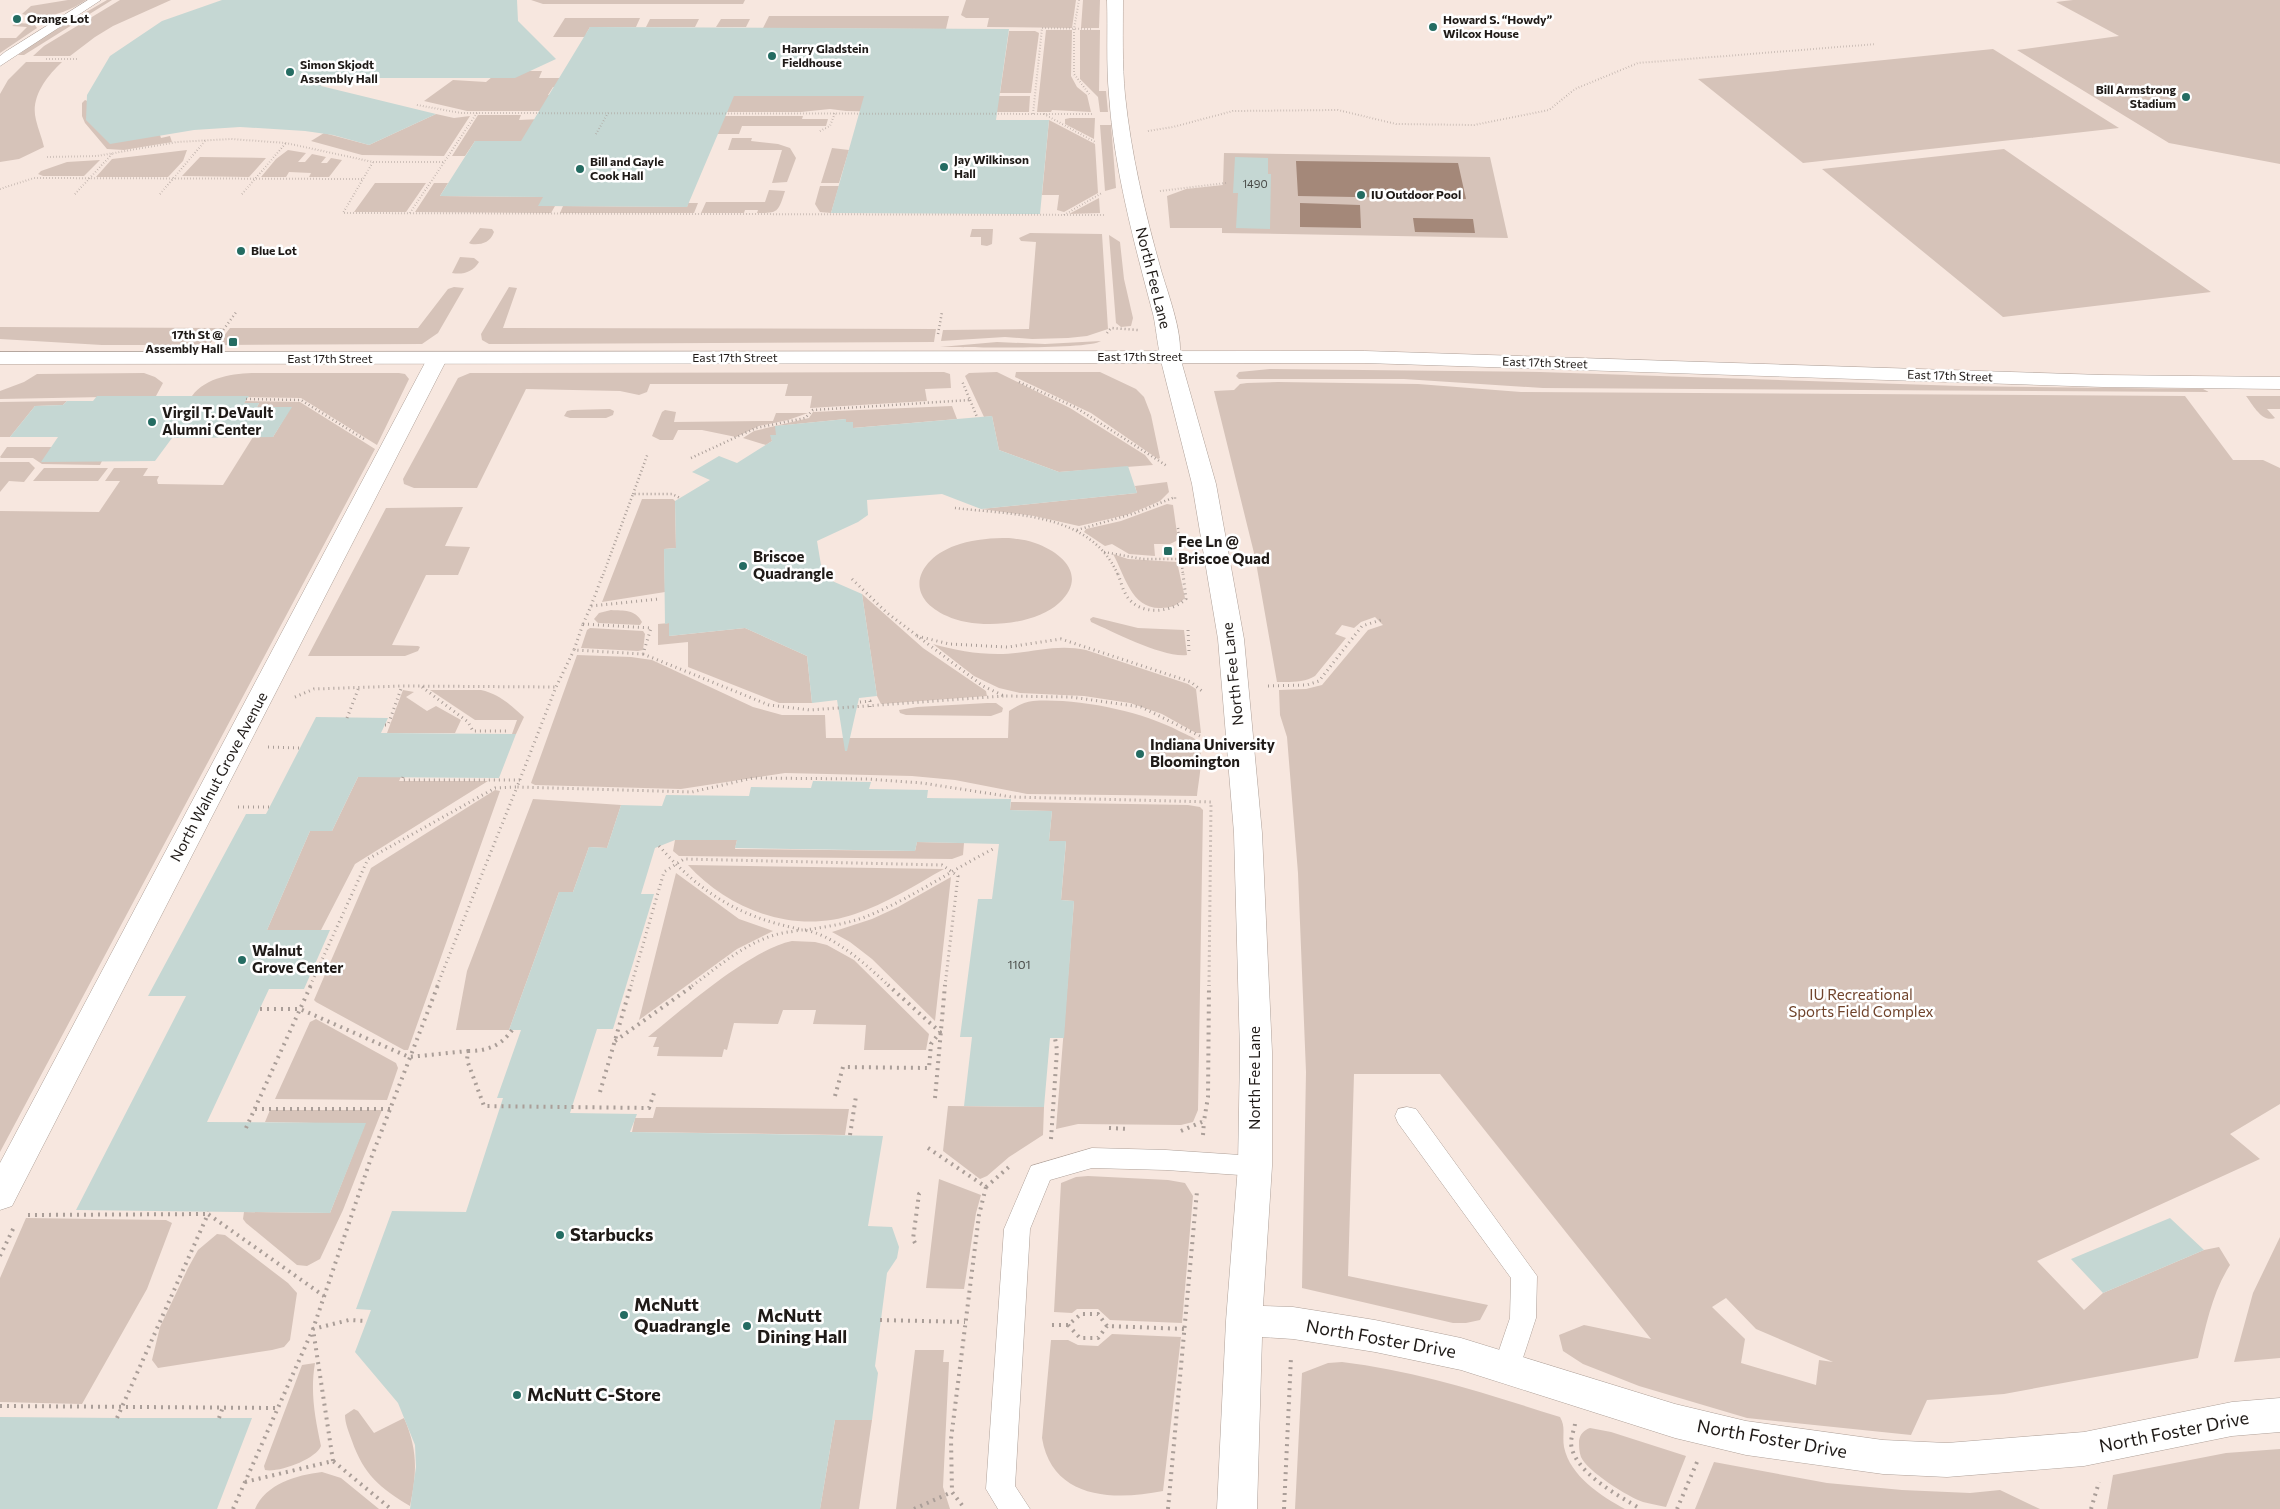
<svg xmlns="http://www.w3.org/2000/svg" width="2280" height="1509" viewBox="0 0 2280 1509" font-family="Commissioner,sans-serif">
<rect width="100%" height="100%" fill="#f7e7df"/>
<!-- green -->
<path fill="#d6c3b9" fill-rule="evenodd" d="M 68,0 L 86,0 C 69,12 43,21 22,14 L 31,6 Z
M 107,0 L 112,0 L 24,55 L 18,55 L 40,39 Z
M 120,0 L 171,0 L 113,26 L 95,37 L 70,56 L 33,56 L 44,46 Z
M 531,0 L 745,0 L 743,4 L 543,4 Z
M 966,0 L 1076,0 L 1072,28 L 987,27 L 989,18 L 966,18 L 961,15 Z
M 1083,0 L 1100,0 L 1099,28 L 1081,28 Z
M 2073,0 L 2280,0 L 2280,164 L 2169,143 L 2017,50 L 2119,36 L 2056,2 Z
M 769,16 L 949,16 L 946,29 L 763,28 Z
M 565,18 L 640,18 L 636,27 L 590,27 L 586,34 L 635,37 L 553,37 Z
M 650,19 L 699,19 L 695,27 L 646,27 Z
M 721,19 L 750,19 L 746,27 L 716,27 Z
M 17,23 L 34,24 L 37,28 L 0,53 L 0,38 L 16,38 L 27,27 L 12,26 Z
M 1046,30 L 1072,30 L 1071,76 L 1077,87 L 1087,95 L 1091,112 L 1052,110 L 1051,112 L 1037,112 Z
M 1080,30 L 1100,30 L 1099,91 L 1106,91 L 1108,112 L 1100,112 L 1098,97 L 1080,79 Z
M 1009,31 L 1035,31 L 1039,33 L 1031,93 L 1000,93 Z
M 1993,49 L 2119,128 L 1803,163 L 1698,79 Z
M 26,62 L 62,62 C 46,77 30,98 36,120 C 38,129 42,138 44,147 L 19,159 L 0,162 L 0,94 L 8,80 Z
M 529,71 L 542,71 L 539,78 L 562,78 L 607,87 L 553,87 L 548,95 L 597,96 L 617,111 L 467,111 L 424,101 L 453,80 L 486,82 L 492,77 Z
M 662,96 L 934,96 L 898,112 L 846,111 L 830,109 L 801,112 L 648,112 Z
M 969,96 L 1030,96 L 1029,112 L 986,112 Z
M 85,100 L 160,135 L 161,138 L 170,136 L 172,142 L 124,150 L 107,149 L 85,123 L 82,116 L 82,103 Z
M 436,114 L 454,118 L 470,116 L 444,156 L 362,155 L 311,141 L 324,133 L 369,145 Z
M 478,115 L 521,115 L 519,120 L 540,119 L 556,142 L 475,141 L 465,156 L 452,156 Z
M 612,116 L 803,116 L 802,119 L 828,119 L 826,126 L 742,126 L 739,134 L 602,134 Z
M 1070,118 L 1095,118 L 1094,139 L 1065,124 L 1065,119 Z
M 1049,120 L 1095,144 L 1098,193 L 1064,212 L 1057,210 L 1059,195 L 1042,195 Z
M 1100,125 L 1111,125 L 1116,188 L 1105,191 Z
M 732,138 L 752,138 L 751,141 L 778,144 L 790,148 L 796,158 L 787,182 L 772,183 L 782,150 L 728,150 Z
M 832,148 L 849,150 L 839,183 L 821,183 Z
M 2004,149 L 2211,292 L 2003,317 L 1822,169 Z
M 187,150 L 183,161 L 168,177 L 96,177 L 112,159 Z
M 288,150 L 306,153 L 298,162 L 305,162 L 312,154 L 326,157 L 321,163 L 327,163 L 331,158 L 342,160 L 329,177 L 309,177 L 311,173 L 289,172 L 286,177 L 261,177 L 276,159 Z
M 1224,153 L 1490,157 L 1508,238 L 1222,233 L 1222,228 L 1170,228 L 1167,196 L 1186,189 L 1223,185 Z
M 200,157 L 266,158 L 249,177 L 182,176 Z
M 100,160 L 84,176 L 43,176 L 38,174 L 41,171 L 67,162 Z
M 375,183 L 426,183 L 406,212 L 354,212 Z
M 434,183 L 448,183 L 440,196 L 543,197 L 555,206 L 551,213 L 415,212 Z
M 820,186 L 839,186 L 831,213 L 820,212 L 815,204 Z
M 769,190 L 785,191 C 778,212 779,213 757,213 L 758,210 L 745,210 L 744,213 L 701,213 L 706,202 L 765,202 Z
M 1099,198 L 1100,213 L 1069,214 Z
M 688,203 L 698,203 L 694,213 L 560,213 L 563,206 L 687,207 Z
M 480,228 L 492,229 L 494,232 C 490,243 481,245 471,244 L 469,243 Z
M 972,229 L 993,229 L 992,244 L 987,246 L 981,245 L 981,237 L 970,237 Z
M 1030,233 L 1102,234 L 1108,329 L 1087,336 L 1068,338 L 1032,339 L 1005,337 L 941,341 L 943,330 L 1029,329 L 1036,242 L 1021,241 L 1019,238 Z
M 1109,235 L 1120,242 L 1124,279 L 1133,318 L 1131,326 L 1121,327 L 1116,323 Z
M 460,257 L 474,258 L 479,262 C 473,272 463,275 452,273 Z
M 454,287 L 464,288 L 438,333 L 422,344 L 217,345 L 230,328 L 418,328 L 448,289 Z
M 509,287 L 517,288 L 503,328 L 936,329 L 934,342 L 489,344 L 482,340 L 481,334 Z
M 0,327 L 222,328 L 209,345 L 102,345 L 0,339 Z
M 1101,341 C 1088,350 965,347 940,347 L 997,342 L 1045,344 Z
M 1270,369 L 1540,372 L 1961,386 L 2203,389 L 2209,392 L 1543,388 L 1404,379 L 1239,379 L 1236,376 L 1239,372 Z
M 944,372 L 950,374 L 951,388 L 925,389 L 927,401 L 810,408 L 812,396 L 785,396 L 788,384 L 650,384 L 647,392 L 639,395 L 620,391 L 526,389 L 477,488 L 414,488 L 404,484 L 403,479 L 458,378 L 470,373 Z
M 997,372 L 1070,408 L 1145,455 L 1153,465 L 1059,472 L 999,450 L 992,416 L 984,417 L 965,376 L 969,373 Z
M 1016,372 L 1100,372 L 1136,389 L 1144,397 L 1151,415 L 1160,458 L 1158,459 L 1091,413 L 1015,377 Z
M 144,373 L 155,377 L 163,383 L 156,396 L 0,399 L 0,391 L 24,382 L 37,374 Z
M 256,373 L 399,373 L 405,374 L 409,379 L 377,445 L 301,398 L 192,396 C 206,377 234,373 256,373 Z
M 1278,382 L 1418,384 L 1521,392 L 2185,396 L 2233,460 L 2263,460 L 2280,468 L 2280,1104 L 2230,1134 L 2260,1159 L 2037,1261 L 2084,1310 L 2103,1293 L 2204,1250 L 2219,1247 L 2230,1265 C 2212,1293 2206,1326 2198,1358 L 2004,1394 L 1927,1400 L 1911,1435 L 1747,1418 L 1639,1386 L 1583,1364 L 1563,1351 L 1559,1335 L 1584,1325 L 1651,1339 L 1440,1074 L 1354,1074 L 1348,1276 L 1488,1305 L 1480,1320 L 1466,1323 L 1453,1323 L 1302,1288 L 1306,1072 L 1298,873 L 1287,737 L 1280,715 L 1279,690 L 1306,689 L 1322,685 L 1368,630 L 1383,625 L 1375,617 L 1361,622 L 1354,628 L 1342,625 L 1335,634 L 1346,638 L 1315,676 C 1304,683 1290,682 1277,682 L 1255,557 L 1214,391 L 1234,390 L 1240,384 L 1247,383 ZM 1726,1298 L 1756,1329 L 1833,1362 L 1819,1360 L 1816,1385 L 1741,1363 L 1745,1339 L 1712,1307 Z
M 2246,396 L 2280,396 L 2280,409 L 2267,409 L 2275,418 C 2262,423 2253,405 2246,396 Z
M 67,401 L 63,405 L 35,406 L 10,437 L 0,437 L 0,402 Z
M 245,401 L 300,402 L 375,449 L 0,1152 L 0,511 L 99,512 L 120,481 L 105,481 L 114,468 L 148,468 L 143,476 L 159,476 L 157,480 L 158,484 L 223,485 L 253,437 L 273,437 L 291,407 L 257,407 L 259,403 L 244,403 Z
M 952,406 L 957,419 L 853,428 L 853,422 L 846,422 L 846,419 L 776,426 L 776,435 L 771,435 L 772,441 L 766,445 L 743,438 L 754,431 L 809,418 L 813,412 Z
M 610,409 L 614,411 L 613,415 L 606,418 L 570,418 L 564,416 L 567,411 L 572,410 Z
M 665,410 L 676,412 L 674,422 L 773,421 L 776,413 L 808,413 L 788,420 L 759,426 L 736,437 L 702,430 L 678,430 L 673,440 L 660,440 L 652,436 L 662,412 Z
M 7,447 L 53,447 L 102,461 L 100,465 L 42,464 L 33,458 L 1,458 L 0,457 Z
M 0,462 L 29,462 L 35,468 L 24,482 L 9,481 L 0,492 Z
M 44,468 L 108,468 L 98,481 L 33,481 Z
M 1167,482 L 1169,492 L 1160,501 L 1144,508 L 1126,515 L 1079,526 L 1034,516 L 981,509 L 1137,493 L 1135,486 Z
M 642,499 L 673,499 L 675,501 L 676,548 L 664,549 L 665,592 L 602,602 Z
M 1167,504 L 1173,505 L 1178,540 L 1170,544 L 1154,544 L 1155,556 L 1129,554 L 1112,544 L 1105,546 L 1084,532 L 1086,529 L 1121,521 Z
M 463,507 L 445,546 L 470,547 L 458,575 L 426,575 L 392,645 L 418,646 L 420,647 L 418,651 L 405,656 L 308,656 L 386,508 Z
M 1009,538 C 1017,539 1027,540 1035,543 C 1063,553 1088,576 1059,603 C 1034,626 976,630 947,616 C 900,595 919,556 960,544 C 976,539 992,538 1009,538 Z
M 1113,554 L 1128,559 L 1177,562 L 1185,598 C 1178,605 1171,608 1161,608 C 1131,609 1125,575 1113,554 Z
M 862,594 L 923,648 L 986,691 L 987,696 L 881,704 L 877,696 Z
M 611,610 C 624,611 635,609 642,622 L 640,625 L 598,623 L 594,619 L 599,613 Z
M 1093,617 L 1138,628 L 1184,630 L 1187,655 C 1163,658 1114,632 1091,622 L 1090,619 Z
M 669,623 L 669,636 L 745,628 L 807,656 L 812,703 L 779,703 L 688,667 L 688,642 L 658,645 L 658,624 Z
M 590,628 L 643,631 L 645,634 L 643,650 L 638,651 L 581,648 L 587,630 Z
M 933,644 C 954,650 975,654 998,654 C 1028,654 1055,643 1086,650 L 1188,684 L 1196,689 L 1201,733 L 1196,733 L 1162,714 L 1130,703 L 1084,696 L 1020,693 L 999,688 L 974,676 Z
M 577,655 L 631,657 L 652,660 L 753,707 L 782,715 L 825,715 L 826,738 L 1008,738 L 1009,711 C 1017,706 1024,702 1033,701 C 1077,698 1141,711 1179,731 C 1184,734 1192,736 1196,740 C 1206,750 1198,782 1197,796 L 1027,794 L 955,780 L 912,776 L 785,773 L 681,789 L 535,785 L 531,783 Z
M 403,690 L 414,692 L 406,697 L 427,711 L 436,706 L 461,720 L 455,733 L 387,733 Z
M 430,690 L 481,690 C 499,694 511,705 524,717 L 516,734 L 512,734 L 517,720 L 475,720 Z
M 987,703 L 996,703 L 1003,708 L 1002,712 L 991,716 L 906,715 L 900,713 L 899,710 L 917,707 Z
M 358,777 L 401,777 L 399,781 L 488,781 L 355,864 L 321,930 L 267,930 L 310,831 L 332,831 Z
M 495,790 L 500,791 L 408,1050 L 404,1050 L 316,1002 L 314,1000 L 371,868 Z
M 533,799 L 621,805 L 607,848 L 589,847 L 573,892 L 559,892 L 509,1030 L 456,1030 L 467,971 Z
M 1011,802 L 1188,805 L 1200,807 L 1203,810 L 1198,1110 L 1193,1122 L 1181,1125 L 1078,1124 L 1056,1129 L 1074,901 L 1061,900 L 1066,842 L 1049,841 L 1052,811 L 1010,810 Z
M 675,840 L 737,840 L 735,849 L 915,851 L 917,842 L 964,843 L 963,855 L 952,859 L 679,856 L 673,851 Z
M 688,865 L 944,869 C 915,885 886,904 855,914 C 795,935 729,910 688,865 Z
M 676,873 L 739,919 L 773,931 L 737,949 L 639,1020 Z
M 951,877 L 935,1021 L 872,959 L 850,942 L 832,932 L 872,919 L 898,907 Z
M 792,941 L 815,942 L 827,945 L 854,960 L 929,1034 L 926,1050 L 864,1050 L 866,1025 L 813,1024 L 816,1010 L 783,1010 L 778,1024 L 734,1023 L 727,1050 L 724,1049 L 722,1057 L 657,1056 L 659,1047 L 653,1047 L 657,1037 L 648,1037 C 684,1008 749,950 792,941 Z
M 316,1019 L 396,1063 L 398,1068 L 387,1100 L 275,1099 L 310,1022 Z
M 948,1106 L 1044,1107 L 1043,1135 L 1009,1157 L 987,1176 L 980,1179 L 943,1151 Z
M 656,1107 L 849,1109 L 845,1135 L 632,1132 L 635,1118 L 653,1118 Z
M 270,1110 L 382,1110 L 343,1210 L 320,1259 L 307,1266 L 297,1265 L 246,1223 L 243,1219 L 244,1212 L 330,1213 L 365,1124 L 265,1122 Z
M 1088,1176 L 1168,1180 L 1185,1183 L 1193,1196 L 1182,1323 L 1110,1320 L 1098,1309 L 1077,1309 L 1072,1313 L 1054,1312 L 1061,1183 L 1076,1177 Z
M 939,1179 L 981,1195 L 976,1213 L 964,1289 L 926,1288 Z
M 26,1218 L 166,1220 L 172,1223 L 147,1289 L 82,1404 L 0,1402 L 0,1278 Z
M 217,1234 L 225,1235 L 288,1283 L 297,1293 L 290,1340 L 284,1347 L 272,1350 L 158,1368 L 152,1360 L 160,1327 L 188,1268 L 198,1250 Z
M 2280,1237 L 2280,1358 L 2234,1362 L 2253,1293 Z
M 1112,1334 L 1181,1337 L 1163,1491 C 1113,1501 1052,1499 1042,1438 L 1051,1340 L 1068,1340 L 1078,1345 L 1098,1346 Z
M 915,1350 L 944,1350 L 943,1362 L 949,1362 L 943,1487 L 950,1509 L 896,1509 Z
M 1342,1362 C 1417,1371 1487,1394 1560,1417 C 1566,1427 1562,1435 1564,1447 C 1570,1476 1601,1496 1625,1509 L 1295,1509 L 1302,1373 L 1328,1363 Z
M 315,1363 C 310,1392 315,1418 321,1446 C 316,1459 279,1473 265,1470 L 264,1466 L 302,1365 Z
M 354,1409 L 358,1411 L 374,1433 L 404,1418 C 418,1450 417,1473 410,1506 C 380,1488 364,1475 352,1441 C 349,1432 345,1424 345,1415 Z
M 835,1420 L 872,1420 L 859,1509 L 820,1509 Z
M 1590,1428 L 1611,1432 L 1686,1456 L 1666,1507 C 1658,1505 1650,1504 1643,1502 C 1628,1497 1587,1471 1581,1457 C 1579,1452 1579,1446 1579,1441 C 1580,1434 1584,1430 1590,1428 Z
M 2280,1449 L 2280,1509 L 2107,1509 L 2113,1475 L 2226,1453 Z
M 1714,1462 L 1827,1483 L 1902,1490 L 1970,1493 L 2000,1490 L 2040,1509 L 1695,1509 Z
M 322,1472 L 341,1478 L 379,1509 L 255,1509 C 266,1484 296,1475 322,1472 Z"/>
<!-- water -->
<path fill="#a48879" d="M 1296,161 L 1458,163 L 1466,199 L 1298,196 Z
M 1300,203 L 1360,205 L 1361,228 L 1300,227 Z
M 1413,218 L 1473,219 L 1475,233 L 1415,232 Z"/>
<!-- building -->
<path fill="#c5d7d3" d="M 222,0 L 517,0 L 518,21 L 556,59 L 515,78 L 322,78 L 321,86 L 436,114 L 369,145 L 333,135 L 305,131 L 240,127 L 194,130 L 110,144 L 86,120 L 87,95 L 110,56 L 162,21 Z
M 590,27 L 1009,29 L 996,120 L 1049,120 L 1040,214 L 831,213 L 864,96 L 734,96 L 687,207 L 538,206 L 543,197 L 440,196 L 475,141 L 521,141 Z
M 1235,157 L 1268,158 L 1268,174 L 1271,174 L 1270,229 L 1236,228 L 1238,193 L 1233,193 Z
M 97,396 L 249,396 L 244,403 L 259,403 L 257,407 L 292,407 L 273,437 L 172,438 L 155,461 L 41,462 L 58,437 L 10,437 L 35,406 L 63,405 L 67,401 L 93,401 Z
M 992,416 L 999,450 L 1059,472 L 1128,466 L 1137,493 L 981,509 L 942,494 L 867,500 L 868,515 L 858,522 L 817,541 L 823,577 L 862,594 L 877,696 L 859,698 L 847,751 L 845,751 L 837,700 L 812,703 L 807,656 L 745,628 L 669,636 L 669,623 L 665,624 L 664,549 L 676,548 L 675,501 L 710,480 L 692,472 L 719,456 L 737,463 L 772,441 L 770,435 L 776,435 L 775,426 L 846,419 L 846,422 L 853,422 L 853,428 Z
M 316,717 L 388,718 L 381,733 L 516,734 L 499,778 L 358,777 L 332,831 L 310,831 L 267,930 L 330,930 L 304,989 L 269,989 L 207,1122 L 366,1123 L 330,1213 L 76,1210 L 186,996 L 148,996 L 246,814 L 266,814 Z
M 813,781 L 871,782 L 869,789 L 928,790 L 927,798 L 1011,799 L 1010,810 L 1052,811 L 1049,841 L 1066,841 L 1061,900 L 1074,901 L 1064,1038 L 1050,1038 L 1044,1107 L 964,1106 L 972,1037 L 960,1037 L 978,899 L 992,899 L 999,844 L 917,842 L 915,851 L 735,848 L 737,840 L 675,840 L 655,848 L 641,894 L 654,894 L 613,1029 L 597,1029 L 570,1113 L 637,1114 L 630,1132 L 883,1136 L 868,1226 L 892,1227 L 899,1247 L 897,1258 L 887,1273 L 875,1366 L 878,1373 L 872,1420 L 835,1420 L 820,1509 L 410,1509 L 416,1467 L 415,1445 L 398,1403 L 355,1352 L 371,1310 L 356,1309 L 392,1211 L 466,1212 L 503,1098 L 497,1098 L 521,1030 L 509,1030 L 559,892 L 573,892 L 589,847 L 607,848 L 621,805 L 662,806 L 666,795 L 749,796 L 751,787 L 811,788 Z
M 2170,1218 L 2204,1250 L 2103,1293 L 2071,1259 Z
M 0,1417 L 117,1418 L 252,1418 L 217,1509 L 0,1509 Z"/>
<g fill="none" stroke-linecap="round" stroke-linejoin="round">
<defs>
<path id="service" d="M 88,0 L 101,0 L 0,66 L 0,56 L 5,52 Z
M 1407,1107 L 1416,1109 L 1537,1276 L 1536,1318 L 1517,1376 L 1507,1380 L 1497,1376 L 1493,1368 L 1510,1318 L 1511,1278 L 1398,1123 L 1395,1116 L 1398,1109 Z
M 1092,1148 L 1166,1150 L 1255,1156 L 1264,1159 L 1267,1166 L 1264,1173 L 1255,1176 L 1166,1170 L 1092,1168 L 1050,1180 L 1030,1229 L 1015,1486 L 1030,1509 L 998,1509 L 986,1489 L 1004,1229 L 1031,1166 Z"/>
<path id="minor" d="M 1170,351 L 1177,353 L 1180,357 L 1216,484 L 1244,639 L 1262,833 L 1272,1052 L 1272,1166 L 1263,1306 L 1293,1307 L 1375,1320 L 1461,1338 L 1675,1404 L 1746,1421 L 1883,1440 L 1947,1443 L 2084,1432 L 2232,1402 L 2280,1398 L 2280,1432 L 2232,1436 L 2084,1466 L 1947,1477 L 1883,1474 L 1746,1455 L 1675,1438 L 1461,1370 L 1375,1352 L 1293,1339 L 1262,1337 L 1257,1509 L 1217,1509 L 1226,1321 L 1238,1166 L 1240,1052 L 1234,833 L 1218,639 L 1192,484 L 1160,357 L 1163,353 Z
M 437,353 L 444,355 L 447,359 L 12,1206 L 0,1210 L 0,1163 L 427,359 L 430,355 Z"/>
<path id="tertiary" d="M 1107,0 L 1123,0 C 1123,31 1122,64 1125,95 C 1131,154 1145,213 1161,270 C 1166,288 1188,346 1177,361 L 1170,363 L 1163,361 C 1158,355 1156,325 1153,314 C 1134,242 1114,169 1109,95 C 1106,63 1108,31 1107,0 Z"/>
<path id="secondary" d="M 1365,351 L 2103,375 L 2280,377 L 2280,389 L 2103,387 L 1365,363 L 0,364 L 0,352 Z"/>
</defs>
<!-- service casing -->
<use href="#service" stroke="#afa199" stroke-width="1"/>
<!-- minor casing -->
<use href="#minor" stroke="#afa199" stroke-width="1"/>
<!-- tertiary casing -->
<use href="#tertiary" stroke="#afa199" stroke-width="1"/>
<!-- secondary casing -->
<use href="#secondary" stroke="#afa199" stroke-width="1"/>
<!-- path-far3 -->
<path stroke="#aa9e98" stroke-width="2" stroke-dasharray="0.5 2.5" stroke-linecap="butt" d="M 1079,0 L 1074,29 L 1074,74 L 1090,95
M 46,59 L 78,59
M 417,105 L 461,113 L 1093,114
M 1033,114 L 1042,28 L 1091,29
M 1044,114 L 1095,142
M 820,131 L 830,126 L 835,113
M 1148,131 L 1173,127 L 1233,111 L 1338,110 L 1396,124 L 1474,125 L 1549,110 L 1575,89 L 1638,63 L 1876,44
M 596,134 L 608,113
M 47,157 L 97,156 L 177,142 L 231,139 L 286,143 L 373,162 L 343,213 L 1104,215
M 373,162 L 444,162
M 0,189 L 34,178 L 363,179
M 1160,191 L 1226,183
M 75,194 L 112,154
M 160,194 L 205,141
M 242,194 L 286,143
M 410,213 L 477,113
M 1064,215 L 1102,193"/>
<!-- path-far2 -->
<path stroke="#aa9e98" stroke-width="2.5" stroke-dasharray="1 3" stroke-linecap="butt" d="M 221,333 L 237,311
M 1107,333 L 1111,328 L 1138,330
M 938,334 L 942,312
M 1019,382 L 1075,407 L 1167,466
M 246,399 L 301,400 L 364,439
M 970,400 L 977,417
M 691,458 L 756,428 L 805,418 L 813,410 L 970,400 L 962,381
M 633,494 L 648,453
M 955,508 C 1013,515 1091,512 1118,575
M 1178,528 L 1183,575
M 1077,530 L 1135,513 L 1175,497 L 1175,499
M 1104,552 L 1143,559 L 1182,559
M 603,575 L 633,494 L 672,494 L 680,498"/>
<!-- path-far1 -->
<path stroke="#aa9e98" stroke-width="3" stroke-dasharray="1 4" stroke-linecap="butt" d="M 1118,574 C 1121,582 1123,592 1129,599 C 1143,616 1172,612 1186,599 L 1183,574
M 852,579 L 886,612 L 983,686 L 1004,696 L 1071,697 L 1141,707 L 1208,740
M 591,606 L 603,574
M 583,624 L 591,606 L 659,599
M 583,624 L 651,628 L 643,654 L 574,650 Z
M 1188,630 L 1189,652
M 917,636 L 949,644 L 1008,647 L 1061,639 L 1191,682 L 1203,692
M 643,654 L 769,705 L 810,710 L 1004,696
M 1268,686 L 1307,685 L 1319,681 L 1362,626 L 1381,620
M 422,687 L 468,722 L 473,731 L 506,731
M 295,697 L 314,689 L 402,686 L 556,687
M 860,702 L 870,701 L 870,707
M 347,718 L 359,687
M 385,725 L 388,725 L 402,686
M 268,747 L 300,748
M 403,777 L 402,780 L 520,780
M 238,807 L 269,807
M 659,846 C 701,893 737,916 799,929
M 805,930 C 825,927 846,924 865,917 C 909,900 950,871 993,849
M 310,986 L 368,859 L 495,788 L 517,787 L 556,687 L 574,650
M 437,986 L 517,787 L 692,792 L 753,778 L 867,779 L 922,783 L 1012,797 L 1211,802 L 1209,986
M 631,986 L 664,872 L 684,859 L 942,865 L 958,876 L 945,986
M 692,986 C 722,964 750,938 788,932 C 792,932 798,930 803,930 C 832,933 869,967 889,986"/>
<!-- path -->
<path stroke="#aa9e98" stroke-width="4" stroke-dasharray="2 5" stroke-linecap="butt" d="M 260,1009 L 300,1009 L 409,1057 L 468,1051 L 467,1060 L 484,1106 L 649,1108 L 654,1093
M 615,1041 L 694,985
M 468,1051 C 487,1051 501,1046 512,1030
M 600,1092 L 631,985
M 835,1096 L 843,1067 L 929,1068 L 931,1044 L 940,1032 L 888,985
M 935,1098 L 945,985
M 255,1109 L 390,1109
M 246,1128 L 311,985
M 1109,1128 L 1130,1129
M 1181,1131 L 1204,1121 L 1208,1097 L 1209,985
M 850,1135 L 856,1096
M 1203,1135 L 1204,1121
M 1051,1139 L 1057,1050 L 1055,1038
M 928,1148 L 986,1187 L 979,1215 L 951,1439 L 952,1492 L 965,1509
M 986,1187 L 1010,1166
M 28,1215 L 208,1214 L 209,1212
M 915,1243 L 913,1239 L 919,1194 L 922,1191
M 0,1256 L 15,1225
M 880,1320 L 965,1322
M 1052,1325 L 1068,1325 L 1081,1314 L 1098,1314 L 1107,1326 L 1185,1329
M 1068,1325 L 1080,1338 L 1098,1338 L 1107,1326
M 0,1406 L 277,1408
M 117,1418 L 208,1214 L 324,1296
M 219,1418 L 223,1407
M 1575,1424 C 1574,1430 1571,1437 1571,1443 C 1573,1472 1619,1496 1641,1509
M 333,1461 L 313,1329 L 349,1320 L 367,1321
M 245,1482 L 333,1461 L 391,1509
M 233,1509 L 313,1329 L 370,1161 L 438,985
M 914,1509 L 952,1492
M 1168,1509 L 1197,1191
M 1284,1509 L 1291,1357
M 1677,1509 L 1697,1462
M 2091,1509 L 2099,1482"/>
<!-- service -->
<use href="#service" fill="#fff" fill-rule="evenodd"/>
<!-- minor -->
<use href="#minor" fill="#fff" fill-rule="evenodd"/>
<!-- tertiary -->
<use href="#tertiary" fill="#fff" fill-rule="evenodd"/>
<!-- secondary -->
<use href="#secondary" fill="#fff" fill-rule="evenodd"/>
</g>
<!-- markers -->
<g fill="#246c62" stroke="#fff" stroke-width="2">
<circle cx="17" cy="19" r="5"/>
<circle cx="1433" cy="27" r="5"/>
<circle cx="772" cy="56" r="5"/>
<circle cx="290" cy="72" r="5"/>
<circle cx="2186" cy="97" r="5"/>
<circle cx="944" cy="167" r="5"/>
<circle cx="580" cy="169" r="5"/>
<circle cx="1361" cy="195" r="5"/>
<circle cx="241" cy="251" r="5"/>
<rect x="228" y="337" width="10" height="10" rx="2.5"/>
<circle cx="152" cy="422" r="5"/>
<rect x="1163" y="546" width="10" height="10" rx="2.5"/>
<circle cx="743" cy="566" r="5"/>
<circle cx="1140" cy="754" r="5"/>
<circle cx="242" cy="960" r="5"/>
<circle cx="560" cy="1235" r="5"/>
<circle cx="624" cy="1315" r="5"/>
<circle cx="747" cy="1326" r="5"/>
<circle cx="517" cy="1395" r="5"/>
</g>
<g text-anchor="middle" stroke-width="5" stroke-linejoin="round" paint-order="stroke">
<!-- far-number labels -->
<g font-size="11" fill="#484946">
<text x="1255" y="188">1490</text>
</g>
<!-- far-poi labels -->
<g font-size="12" font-weight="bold" fill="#1f1a17" stroke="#fff" text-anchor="start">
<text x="27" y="23">Orange Lot</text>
<text x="1443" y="24">Howard S. “Howdy”<tspan x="1443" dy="14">Wilcox House</tspan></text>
<text x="782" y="53">Harry Gladstein<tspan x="782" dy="14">Fieldhouse</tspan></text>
<text x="300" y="69">Simon Skjodt<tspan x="300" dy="14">Assembly Hall</tspan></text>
<text x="2176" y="94" text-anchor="end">Bill Armstrong<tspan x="2176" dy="14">Stadium</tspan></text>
<text x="954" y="164">Jay Wilkinson<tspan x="954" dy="14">Hall</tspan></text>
<text x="590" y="166">Bill and Gayle<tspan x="590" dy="14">Cook Hall</tspan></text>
<text x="1371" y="199">IU Outdoor Pool</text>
<text x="251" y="255">Blue Lot</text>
<text x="223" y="339" text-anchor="end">17th St @<tspan x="223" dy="14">Assembly Hall</tspan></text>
</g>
<!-- far-street labels -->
<g font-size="12" fill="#1f1a17" stroke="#fff">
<text x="1140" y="361">East 17th Street</text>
<text x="735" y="362">East 17th Street</text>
<text x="330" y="363">East 17th Street</text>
<text transform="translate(1545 363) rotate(2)" y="4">East 17th Street</text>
<text transform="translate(1950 376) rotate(2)" y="4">East 17th Street</text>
</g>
<!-- number labels -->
<g font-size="12" fill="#484946">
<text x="1019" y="969">1101</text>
</g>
<!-- street labels -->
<g font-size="15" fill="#1f1a17" stroke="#fff">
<text transform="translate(1153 278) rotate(76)" y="5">North Fee Lane</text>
<text transform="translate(1233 674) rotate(-96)" y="5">North Fee Lane</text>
<text transform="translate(219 777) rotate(-62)" y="5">North Walnut Grove Avenue</text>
<text transform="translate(1255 1078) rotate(-90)" y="5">North Fee Lane</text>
</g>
<!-- poi labels -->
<g font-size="15" font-weight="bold" fill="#1f1a17" stroke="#fff" text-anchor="start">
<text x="162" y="418">Virgil T. DeVault<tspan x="162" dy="17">Alumni Center</tspan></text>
<text x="1178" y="547">Fee Ln @<tspan x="1178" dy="17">Briscoe Quad</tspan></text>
<text x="753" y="562">Briscoe<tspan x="753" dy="17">Quadrangle</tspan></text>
<text x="1150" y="750">Indiana University<tspan x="1150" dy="17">Bloomington</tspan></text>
<text x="252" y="956">Walnut<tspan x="252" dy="17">Grove Center</tspan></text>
</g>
<!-- park labels -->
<g font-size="15" fill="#70442c" stroke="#fff">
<text x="1861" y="1000">IU Recreational<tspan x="1861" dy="17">Sports Field Complex</tspan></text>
</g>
<!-- near-poi labels -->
<g font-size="18" font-weight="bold" fill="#1f1a17" stroke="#fff" text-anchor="start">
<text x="570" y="1241">Starbucks</text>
<text x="634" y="1311">McNutt<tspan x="634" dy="21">Quadrangle</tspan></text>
<text x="757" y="1322">McNutt<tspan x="757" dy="21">Dining Hall</tspan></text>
<text x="527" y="1401">McNutt C-Store</text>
</g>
<!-- near-street labels -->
<g font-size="18" fill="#1f1a17" stroke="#fff">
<text transform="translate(1381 1339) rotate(10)" y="6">North Foster Drive</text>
<text transform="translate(2174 1432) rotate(-11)" y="6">North Foster Drive</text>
<text transform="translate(1772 1439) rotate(10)" y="6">North Foster Drive</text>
</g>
</g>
</svg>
